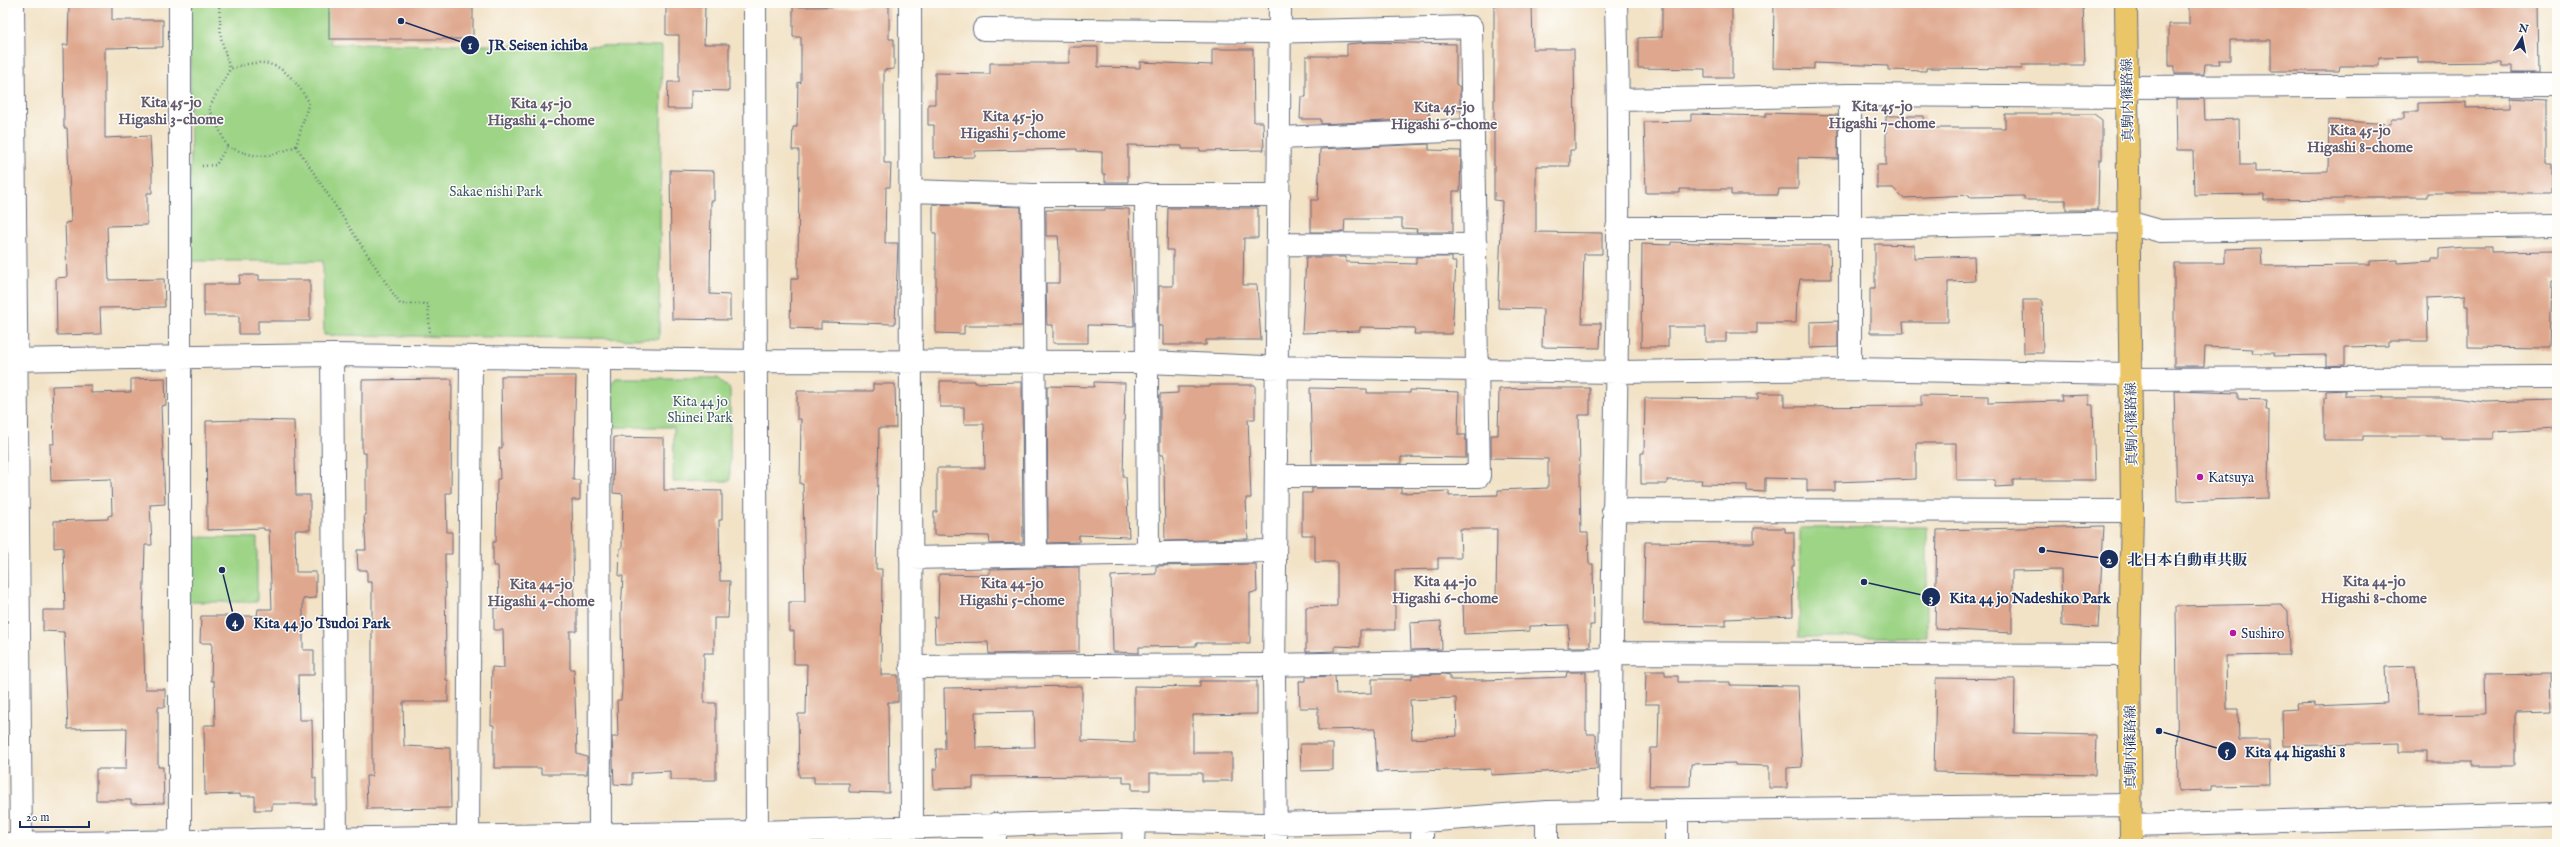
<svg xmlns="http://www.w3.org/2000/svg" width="2560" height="847" viewBox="0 0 2560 847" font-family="'IM FELL English','Noto Serif JP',serif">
<rect width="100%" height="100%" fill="#fdfcf7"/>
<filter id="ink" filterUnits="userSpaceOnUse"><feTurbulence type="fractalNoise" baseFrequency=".025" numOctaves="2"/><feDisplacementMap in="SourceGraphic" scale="8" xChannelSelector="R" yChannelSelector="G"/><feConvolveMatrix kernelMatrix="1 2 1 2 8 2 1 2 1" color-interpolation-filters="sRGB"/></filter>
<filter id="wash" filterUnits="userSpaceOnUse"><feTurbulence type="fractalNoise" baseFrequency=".012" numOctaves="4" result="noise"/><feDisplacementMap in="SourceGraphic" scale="16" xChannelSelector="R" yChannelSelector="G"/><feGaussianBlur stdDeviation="0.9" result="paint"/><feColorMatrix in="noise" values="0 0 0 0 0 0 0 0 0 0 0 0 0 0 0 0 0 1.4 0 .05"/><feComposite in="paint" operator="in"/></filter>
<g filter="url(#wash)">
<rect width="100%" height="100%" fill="#f2e3c7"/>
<!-- green -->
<path fill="#9dd486" stroke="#5c8272" d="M 190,3 L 330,3 L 331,44 L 662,46 L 659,339 L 324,335 L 323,261 L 191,261 Z
M 616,378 L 718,378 L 730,389 L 730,481 L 673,482 L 674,427 L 609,427 L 609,386 Z
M 1927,527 L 1927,637 L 1799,637 L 1800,528 Z
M 188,537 L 257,538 L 257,602 L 188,602 Z"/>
<g id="blocks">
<!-- building -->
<path fill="#dfa88e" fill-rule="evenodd" d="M 69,3 L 112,3 L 112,20 L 163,20 L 163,47 L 105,48 L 105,138 L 150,136 L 152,173 L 152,193 L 147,193 L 147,225 L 107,226 L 109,280 L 164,279 L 165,307 L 100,308 L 101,334 L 57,335 L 56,278 L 67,277 L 65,223 L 71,222 L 67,128 L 64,128 L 63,45 L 68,45 Z
M 329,3 L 473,3 L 473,39 L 329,39 Z
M 1494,3 L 1532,3 L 1533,49 L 1574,49 L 1575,150 L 1570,150 L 1570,166 L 1536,166 L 1536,232 L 1602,233 L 1602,254 L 1584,254 L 1582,323 L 1601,323 L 1600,348 L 1542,347 L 1543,309 L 1498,308 L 1502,201 L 1494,200 Z
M 1662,3 L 1732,3 L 1732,78 L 1705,78 L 1705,69 L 1638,68 L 1638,38 L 1662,37 Z
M 1774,3 L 2083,3 L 2085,65 L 2022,65 L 2022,69 L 1926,68 L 1926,71 L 1888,70 L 1888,66 L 1814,63 L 1814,69 L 1773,68 Z
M 2189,3 L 2537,3 L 2538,73 L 2512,73 L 2512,66 L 2502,66 L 2501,62 L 2418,63 L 2418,57 L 2379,58 L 2379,66 L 2340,66 L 2339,71 L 2271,71 L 2271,40 L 2230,40 L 2230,60 L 2219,60 L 2220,64 L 2205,64 L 2204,74 L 2175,74 L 2175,66 L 2169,66 L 2169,24 L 2189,24 Z
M 666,4 L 705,6 L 704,44 L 729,44 L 729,91 L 691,90 L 691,109 L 667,109 L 668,82 L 679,82 L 679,35 L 666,35 Z
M 889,6 L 889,39 L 894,39 L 894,69 L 884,70 L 884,163 L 891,163 L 890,187 L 886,187 L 885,243 L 898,243 L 895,324 L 821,322 L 821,329 L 790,328 L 791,279 L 798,279 L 799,150 L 792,150 L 793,127 L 797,127 L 798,82 L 801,83 L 801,37 L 793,37 L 793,7 Z
M 1369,42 L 1456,44 L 1456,84 L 1460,87 L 1460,109 L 1429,109 L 1429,119 L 1321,124 L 1321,119 L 1300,119 L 1301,97 L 1306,97 L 1306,56 L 1347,56 L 1347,44 Z
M 1069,47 L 1098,47 L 1098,67 L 1140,68 L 1140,62 L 1212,65 L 1212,49 L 1253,49 L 1254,122 L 1263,122 L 1264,150 L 1200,151 L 1200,149 L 1182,149 L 1182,146 L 1128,145 L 1128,182 L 1105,182 L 1105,174 L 1102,174 L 1102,152 L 1077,151 L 1077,149 L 975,151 L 975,157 L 934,158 L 934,125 L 928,125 L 928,104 L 935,104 L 935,73 L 990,74 L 990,63 L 1069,63 Z
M 2511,98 L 2546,100 L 2546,165 L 2552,165 L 2552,193 L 2427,193 L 2427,197 L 2344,197 L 2344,199 L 2264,200 L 2264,194 L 2194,195 L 2193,150 L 2177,150 L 2176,99 L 2204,99 L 2205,120 L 2239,119 L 2240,165 L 2255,165 L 2255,172 L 2328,171 L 2329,120 L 2391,124 L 2391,119 L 2404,119 L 2404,112 L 2418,112 L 2418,103 L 2466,102 L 2466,108 L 2511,107 Z
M 1766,113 L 1838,115 L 1838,159 L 1798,158 L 1798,189 L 1779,189 L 1778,195 L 1731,195 L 1731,189 L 1680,189 L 1680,193 L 1646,193 L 1644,122 L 1691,121 L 1691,114 L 1766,116 Z
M 2005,114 L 2094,114 L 2102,120 L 2102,160 L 2099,160 L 2098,210 L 2066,210 L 2066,200 L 2024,200 L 2024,196 L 1970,197 L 1969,195 L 1903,198 L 1893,188 L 1877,188 L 1877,165 L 1886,165 L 1886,116 L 1924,116 L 1924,128 L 2005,128 Z
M 1429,144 L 1429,150 L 1461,151 L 1460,191 L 1453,191 L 1453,232 L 1416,232 L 1417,229 L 1402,228 L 1402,219 L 1345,219 L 1344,232 L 1311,232 L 1311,200 L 1318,200 L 1320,149 Z
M 670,170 L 714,171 L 714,201 L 711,201 L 710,294 L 730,295 L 730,320 L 672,319 Z
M 933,204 L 1021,207 L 1022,326 L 964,326 L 964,334 L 936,333 L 936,233 L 933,233 Z
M 1105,208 L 1129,209 L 1134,326 L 1088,325 L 1088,343 L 1053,343 L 1053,325 L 1047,325 L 1046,283 L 1059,283 L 1059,247 L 1058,236 L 1046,236 L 1046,210 L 1105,210 Z
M 1168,208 L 1258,208 L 1258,238 L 1244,238 L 1243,285 L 1257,285 L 1261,340 L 1206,340 L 1206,345 L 1163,345 L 1163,326 L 1159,326 L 1159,286 L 1173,286 L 1173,250 L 1167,250 Z
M 1671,242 L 1745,245 L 1830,245 L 1831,279 L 1800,279 L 1797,296 L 1796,323 L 1757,323 L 1757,333 L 1726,333 L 1726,342 L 1706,342 L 1706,327 L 1668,327 L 1668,347 L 1641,347 L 1642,244 L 1671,245 Z
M 1875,244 L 1914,245 L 1914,258 L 1974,256 L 1975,281 L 1948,282 L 1948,322 L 1903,322 L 1904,333 L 1870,333 L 1870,288 L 1875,288 Z
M 2464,247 L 2491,247 L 2491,252 L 2554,251 L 2555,282 L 2551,282 L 2549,348 L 2468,347 L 2468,306 L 2465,306 L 2465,296 L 2427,298 L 2428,341 L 2388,341 L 2388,346 L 2345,347 L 2345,365 L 2326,366 L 2326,355 L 2274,356 L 2274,353 L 2252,353 L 2253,349 L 2205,347 L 2204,366 L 2174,366 L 2174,263 L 2225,263 L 2225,249 L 2261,248 L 2262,266 L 2370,265 L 2370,261 L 2398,260 L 2398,263 L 2432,261 L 2432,258 L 2439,258 L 2439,249 Z
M 1306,257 L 1346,257 L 1346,262 L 1416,264 L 1416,257 L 1452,257 L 1452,262 L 1456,262 L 1452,334 L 1414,334 L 1415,328 L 1360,327 L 1360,331 L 1302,333 Z
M 240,275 L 259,275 L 259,280 L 310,280 L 310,321 L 258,321 L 258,334 L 239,334 L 239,316 L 204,316 L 204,284 L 239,284 Z
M 2023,300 L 2042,300 L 2043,353 L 2024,353 Z
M 1838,321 L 1838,347 L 1810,348 L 1810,322 Z
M 501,376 L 576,376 L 573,480 L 580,480 L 580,500 L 572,500 L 574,604 L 577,604 L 577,631 L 570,631 L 570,669 L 574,669 L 577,754 L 587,757 L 587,774 L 541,774 L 541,768 L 494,768 L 494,725 L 491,725 L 492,667 L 504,668 L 503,630 L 494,630 L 494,608 L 499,608 L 498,566 L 493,566 L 493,542 L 496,542 L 497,479 L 500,479 L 499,448 L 502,448 Z
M 165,378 L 166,405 L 161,406 L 165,504 L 150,505 L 152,545 L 145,545 L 143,618 L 145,689 L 165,689 L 165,707 L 158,707 L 158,767 L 163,767 L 164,803 L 131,804 L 131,800 L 96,800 L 96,769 L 126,769 L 127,728 L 68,729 L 64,632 L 43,631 L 43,610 L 65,610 L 63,547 L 54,548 L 54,521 L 108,519 L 108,516 L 112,515 L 111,479 L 51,481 L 50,444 L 54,444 L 52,386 L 91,385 L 91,393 L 131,392 L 131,379 Z
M 452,379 L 451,493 L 446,493 L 447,532 L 452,532 L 452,554 L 445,554 L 446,680 L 448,680 L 448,702 L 403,702 L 404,746 L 450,748 L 451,808 L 367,809 L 366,776 L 372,776 L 372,582 L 367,582 L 367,570 L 358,570 L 357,550 L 366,550 L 364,515 L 366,515 L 366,453 L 362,453 L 362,380 Z
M 940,381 L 975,381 L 975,383 L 1022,382 L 1023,543 L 990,544 L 989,536 L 934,535 L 934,512 L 937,512 L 937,468 L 985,468 L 984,424 L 964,424 L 964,407 L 940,407 Z
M 1094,382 L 1125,383 L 1123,477 L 1126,477 L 1129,537 L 1079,535 L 1079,542 L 1048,543 L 1047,386 L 1094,387 Z
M 873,384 L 895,384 L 896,428 L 879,428 L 876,569 L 882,569 L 881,675 L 898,675 L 898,702 L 888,702 L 889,793 L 849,792 L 849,783 L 814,783 L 814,777 L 799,777 L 798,714 L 806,714 L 807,664 L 794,664 L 794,631 L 789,631 L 789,602 L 805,602 L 803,484 L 800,484 L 801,419 L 797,419 L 797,391 L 873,391 Z
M 1210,385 L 1255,385 L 1255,419 L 1248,419 L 1251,498 L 1246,498 L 1248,539 L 1165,541 L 1164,455 L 1160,455 L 1160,394 L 1178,393 L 1178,387 L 1210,387 Z
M 1310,388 L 1367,389 L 1367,393 L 1410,393 L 1410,390 L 1459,392 L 1458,435 L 1466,435 L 1466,458 L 1401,457 L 1401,464 L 1312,464 Z
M 1541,388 L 1590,388 L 1590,415 L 1579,415 L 1581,533 L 1588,533 L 1589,564 L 1593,564 L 1594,625 L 1590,625 L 1590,647 L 1568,647 L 1569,625 L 1529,626 L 1529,631 L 1464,634 L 1463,601 L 1496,600 L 1497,529 L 1460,529 L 1461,558 L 1438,558 L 1438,569 L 1395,570 L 1395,630 L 1360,630 L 1360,647 L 1335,646 L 1335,651 L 1306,652 L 1306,607 L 1337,606 L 1337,562 L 1315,562 L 1315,535 L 1302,535 L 1302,493 L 1312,493 L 1312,488 L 1401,488 L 1401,493 L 1449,491 L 1449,496 L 1498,495 L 1498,490 L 1548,488 L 1548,459 L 1491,458 L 1491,435 L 1498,435 L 1499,389 Z
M 2345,390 L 2345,396 L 2383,396 L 2383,398 L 2453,398 L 2485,402 L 2555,400 L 2556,429 L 2494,432 L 2494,439 L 2442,439 L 2442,436 L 2363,436 L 2363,440 L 2324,440 L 2324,398 L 2326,398 L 2326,391 Z
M 2174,391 L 2238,393 L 2238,399 L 2267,400 L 2266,410 L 2269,410 L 2268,498 L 2177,501 Z
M 1758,393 L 1784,393 L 1784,407 L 1921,406 L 1921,395 L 1988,396 L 1988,403 L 2062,401 L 2061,396 L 2089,395 L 2089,405 L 2093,405 L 2095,480 L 2013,480 L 2013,486 L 1995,487 L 1995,480 L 1956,480 L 1956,443 L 1916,443 L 1916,479 L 1835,482 L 1835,491 L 1807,491 L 1807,479 L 1765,478 L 1765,492 L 1747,491 L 1747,485 L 1701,484 L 1702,480 L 1667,480 L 1667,484 L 1641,484 L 1641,453 L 1644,453 L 1645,398 L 1758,399 Z
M 246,420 L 294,421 L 296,495 L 310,495 L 310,530 L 295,530 L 296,572 L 316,572 L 316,598 L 303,599 L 303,650 L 314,650 L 314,675 L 298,675 L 299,720 L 312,720 L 313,778 L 316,778 L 316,804 L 272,804 L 272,810 L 255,810 L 255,796 L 240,796 L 240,794 L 205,795 L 204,725 L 215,725 L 214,681 L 211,681 L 212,643 L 200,643 L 201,616 L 257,616 L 258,609 L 272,609 L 269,530 L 264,530 L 264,528 L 207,530 L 206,421 Z
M 614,437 L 664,438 L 664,490 L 722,491 L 722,520 L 719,520 L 720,581 L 730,581 L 728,618 L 714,618 L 714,653 L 704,653 L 704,703 L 716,703 L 716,780 L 670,780 L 670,771 L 632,773 L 632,785 L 614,784 L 612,737 L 618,737 L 617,700 L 621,700 L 622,689 L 621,612 L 623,576 L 619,576 L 620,548 L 622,548 L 623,494 L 613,493 Z
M 2104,526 L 2098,628 L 2062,626 L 2061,570 L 2012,571 L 2012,633 L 1935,629 L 1937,530 Z
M 1754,528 L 1785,528 L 1785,532 L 1794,532 L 1794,566 L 1792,566 L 1793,616 L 1726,619 L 1726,626 L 1643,625 L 1645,542 L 1754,543 Z
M 1256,564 L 1257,592 L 1250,593 L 1250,643 L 1196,643 L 1196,646 L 1139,647 L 1139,653 L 1113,652 L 1111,576 L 1156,574 L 1156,566 Z
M 1079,567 L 1079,652 L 989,654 L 988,642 L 935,643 L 934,617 L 938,617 L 939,574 L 988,575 L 990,573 L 990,569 Z
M 2281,604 L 2288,611 L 2289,655 L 2226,656 L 2227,709 L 2238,709 L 2239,740 L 2269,740 L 2270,785 L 2211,786 L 2211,790 L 2178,791 L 2176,606 Z
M 1441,621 L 1442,649 L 1411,650 L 1410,623 Z
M 2416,666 L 2418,715 L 2485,714 L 2484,675 L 2550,674 L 2551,712 L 2515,713 L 2515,766 L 2472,766 L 2472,762 L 2426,762 L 2426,752 L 2399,752 L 2399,743 L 2283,746 L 2282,710 L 2297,709 L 2296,704 L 2314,703 L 2314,706 L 2387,703 L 2385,667 Z
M 1646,671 L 1665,671 L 1665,676 L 1678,676 L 1678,682 L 1730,682 L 1730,685 L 1798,686 L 1802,767 L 1787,768 L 1787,788 L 1769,788 L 1769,766 L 1735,765 L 1735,763 L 1691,764 L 1690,786 L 1649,786 L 1650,748 L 1658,748 L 1659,704 L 1645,704 Z
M 1567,672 L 1586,672 L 1586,734 L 1596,734 L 1597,769 L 1491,775 L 1491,769 L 1377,772 L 1375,729 L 1318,730 L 1318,708 L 1300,708 L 1299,681 L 1306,681 L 1306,677 L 1335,676 L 1336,694 L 1372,693 L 1372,679 L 1412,679 L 1412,675 L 1444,674 L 1450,675 L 1450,680 L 1483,680 L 1566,677 ZM 1456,698 L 1457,736 L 1412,739 L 1410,700 Z
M 1936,678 L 2015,679 L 2014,733 L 2096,735 L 2095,775 L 1934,772 Z
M 1200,681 L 1257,681 L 1257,714 L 1193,715 L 1193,753 L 1232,753 L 1232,781 L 1202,781 L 1202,773 L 1150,773 L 1150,790 L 1132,790 L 1132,783 L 1123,783 L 1123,776 L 973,777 L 973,788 L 934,789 L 933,769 L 937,769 L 936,749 L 945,749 L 944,688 L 1082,686 L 1082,741 L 1134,743 L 1134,686 L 1200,687 ZM 1034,711 L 1035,747 L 976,748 L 975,712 Z
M 1300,744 L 1333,744 L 1333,770 L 1301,771 Z"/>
</g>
</g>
<g filter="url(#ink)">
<use href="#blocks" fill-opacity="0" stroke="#666e83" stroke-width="1"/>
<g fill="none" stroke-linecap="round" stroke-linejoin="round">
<defs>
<path id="minor" d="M 13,3 L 21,844
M 755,3 L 757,844
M 910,3 L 912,844
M 984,29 L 1267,32 L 1471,27 L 1479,476 L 1276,476
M 2126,87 L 2557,85
M 1618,100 L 1850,95 L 2126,97
M 1279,138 L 1473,130
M 912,191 L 1033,195 L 1279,195
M 1146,194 L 1148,553
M 1033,195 L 1036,556
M 1617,228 L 1862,228 L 2128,222 L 2160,231 L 2557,225
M 1279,244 L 1476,245
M 332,355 L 336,844
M 599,359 L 600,833
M 3,360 L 332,355 L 756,361 L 1148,362 L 1264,367 L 1617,372 L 1850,369 L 2130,374
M 1850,369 L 1850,95
M 2129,379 L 2557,377
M 1613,510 L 2132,511
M 911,558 L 1275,551
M 1612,653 L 2129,655
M 911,667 L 1262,665 L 1612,659
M 1677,810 L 1677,844
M 1610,811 C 1611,541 1623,272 1616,3
M 2131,825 L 2557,814
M 468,836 L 471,357
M 3,844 L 757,832 L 1134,821 L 1262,824 L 1422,821 L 1547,812 L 1610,811 L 2130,805
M 180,844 L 180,3
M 995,844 L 995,824
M 1133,844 L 1134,821
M 1276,844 L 1274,680 L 1280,3
M 1422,844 L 1422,821
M 1547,844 L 1547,812"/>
<path id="major" d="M 2126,3 L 2132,511 L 2129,655 L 2131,844"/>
</defs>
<!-- minor casing -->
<use href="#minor" stroke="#666e83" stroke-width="24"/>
<!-- major casing -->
<use href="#major" stroke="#666e83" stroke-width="24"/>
<!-- path -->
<path stroke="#666e83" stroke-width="2.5" stroke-dasharray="1 3" stroke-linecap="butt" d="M 219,3 L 221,38 L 230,69
M 296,146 L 400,304 L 428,304 L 430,334
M 202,166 L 216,165 L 227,146 C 257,159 266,159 296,146 L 309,102 C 287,67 271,54 230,69 L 209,108 L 227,146"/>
<!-- minor -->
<use href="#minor" stroke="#fff" stroke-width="22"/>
<!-- major -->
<use href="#major" stroke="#ebc669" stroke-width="22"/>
</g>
</g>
<!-- markers -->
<g fill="#b5179e" stroke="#fdfcf7" stroke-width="1.5">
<circle cx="2200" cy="477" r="4"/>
<circle cx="2233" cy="633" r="4"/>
</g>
<g text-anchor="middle" stroke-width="3" stroke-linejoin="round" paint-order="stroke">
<!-- street labels -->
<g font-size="14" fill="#1b2f5e" stroke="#fdfcf7">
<text transform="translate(2127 100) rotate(-91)" y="5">真駒内篠路線</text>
<text transform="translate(2131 424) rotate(-91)" y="5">真駒内篠路線</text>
<text transform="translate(2130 747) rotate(-90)" y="5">真駒内篠路線</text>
</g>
<!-- park labels -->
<g font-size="14" fill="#3c5868" stroke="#fdfcf7">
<text x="496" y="196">Sakae nishi Park</text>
<text x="700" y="406">Kita 44 jo<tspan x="700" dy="16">Shinei Park</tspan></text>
</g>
<!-- poi labels -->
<g font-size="14" fill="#1b2f5e" stroke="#fdfcf7" text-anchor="start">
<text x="2208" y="482">Katsuya</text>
<text x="2241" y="638">Sushiro</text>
</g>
<!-- neighbourhood labels -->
<g font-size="15" font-weight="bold" fill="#60596f" stroke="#fdfcf7">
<text x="171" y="107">Kita 45-jo<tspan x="171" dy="17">Higashi 3-chome</tspan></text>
<text x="541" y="108">Kita 45-jo<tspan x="541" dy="17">Higashi 4-chome</tspan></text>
<text x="1882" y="111">Kita 45-jo<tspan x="1882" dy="17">Higashi 7-chome</tspan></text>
<text x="1444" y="112">Kita 45-jo<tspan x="1444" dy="17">Higashi 6-chome</tspan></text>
<text x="1013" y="121">Kita 45-jo<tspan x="1013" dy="17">Higashi 5-chome</tspan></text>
<text x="2360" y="135">Kita 45-jo<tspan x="2360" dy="17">Higashi 8-chome</tspan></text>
<text x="1445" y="586">Kita 44-jo<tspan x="1445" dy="17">Higashi 6-chome</tspan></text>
<text x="2374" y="586">Kita 44-jo<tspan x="2374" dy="17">Higashi 8-chome</tspan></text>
<text x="1012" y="588">Kita 44-jo<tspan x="1012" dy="17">Higashi 5-chome</tspan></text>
<text x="541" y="589">Kita 44-jo<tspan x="541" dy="17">Higashi 4-chome</tspan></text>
</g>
</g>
<!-- callouts -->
<path fill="none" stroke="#1b2f5e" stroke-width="1.5" d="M401 21L470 45M2042 550L2109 559M1864 582L1931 597M222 570L235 622M2159 731L2227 751"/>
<g fill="#1b2f5e" stroke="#fdfcf7" stroke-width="1.5">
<circle cx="401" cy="21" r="4"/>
<circle cx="2042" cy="550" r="4"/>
<circle cx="1864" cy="582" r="4"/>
<circle cx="222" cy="570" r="4"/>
<circle cx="2159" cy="731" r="4"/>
<circle cx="470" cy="45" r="10"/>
<circle cx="2109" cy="559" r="10"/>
<circle cx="1931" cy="597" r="10"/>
<circle cx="235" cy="622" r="10"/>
<circle cx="2227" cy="751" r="10"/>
</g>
<g font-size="12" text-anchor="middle" font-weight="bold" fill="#fff">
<text x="470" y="49">1</text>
<text x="2109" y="564">2</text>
<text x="1931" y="602">3</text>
<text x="235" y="626">4</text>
<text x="2227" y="755">5</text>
</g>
<g font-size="15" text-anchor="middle" font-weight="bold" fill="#1b2f5e" stroke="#fdfcf7" stroke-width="3" stroke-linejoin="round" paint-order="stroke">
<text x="538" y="50">JR Seisen ichiba</text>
<text x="2187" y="565">北日本自動車共販</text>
<text x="2030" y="603">Kita 44 jo Nadeshiko Park</text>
<text x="322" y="628">Kita 44 jo Tsudoi Park</text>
<text x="2295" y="757">Kita 44 higashi 8</text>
</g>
<!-- margin -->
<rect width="2560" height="847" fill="none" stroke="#fdfcf7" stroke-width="16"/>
<!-- north arrow -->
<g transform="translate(2522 38) rotate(10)" stroke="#fdfcf7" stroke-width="3" paint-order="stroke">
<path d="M0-3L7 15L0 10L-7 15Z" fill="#1b2f5e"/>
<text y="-6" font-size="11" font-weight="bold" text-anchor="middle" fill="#1b2f5e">N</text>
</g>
<!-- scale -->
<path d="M20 821v6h69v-6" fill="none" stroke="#1b2f5e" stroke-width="2"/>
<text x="26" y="821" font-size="12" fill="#1b2f5e" stroke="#fdfcf7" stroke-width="3" paint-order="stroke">20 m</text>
</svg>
